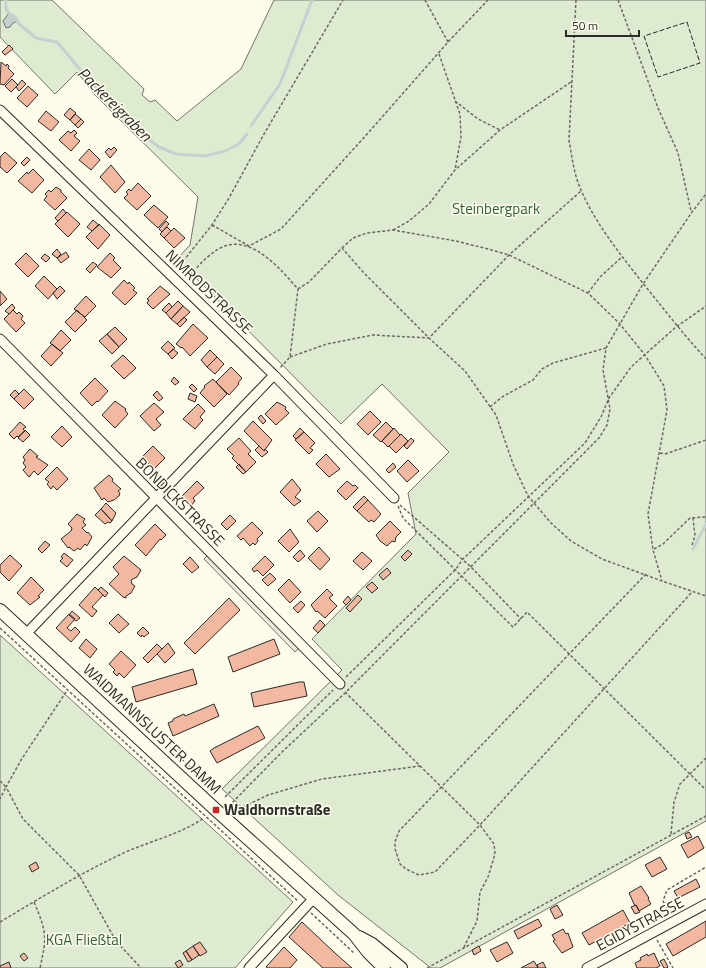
<svg xmlns="http://www.w3.org/2000/svg" width="706" height="968" viewBox="0 0 706 968" font-family="'Titillium Web',sans-serif">
<rect width="100%" height="100%" fill="#fdfbea"/>
<!-- green -->
<path fill="#deebd1" stroke="#74746e" d="M 0,0 L 52,0 L 144,89 L 142,95 L 150,102 L 155,100 L 177,121 L 241,69 L 274,0 L 706,0 L 706,821 L 440,968 L 431,968 L 338,895 L 222,789 L 342,670 L 312,639 L 416,534 L 408,493 L 449,452 L 382,384 L 341,424 L 177,259 L 190,245 L 198,197 L 95,95 L 77,72 L 55,94 L 0,37 Z
M 0,635 L 293,902 L 235,968 L 0,968 Z"/>
<!-- parking -->
<path fill="#eceadb" stroke="#74746e" d="M 209,554 L 300,647 L 295,652 L 204,559 Z"/>
<!-- water -->
<path fill="#c7d0d0" stroke="#74746e" d="M 9,13 L 15,17 L 18,21 L 13,23 L 10,27 L 6,28 L 3,21 Z"/>
<g fill="none" stroke-linecap="round" stroke-linejoin="round">
<!-- stream -->
<path stroke="#c7d0d0" stroke-width="3" d="M 6,0 L 6,9 L 9,13 L 15,17 L 19,24 L 36,38 L 57,42 L 100,93 L 142,134 L 159,147 L 176,154 L 205,156 L 225,151 L 239,144 L 247,134
M 251,126 L 280,84 L 312,0
M 693,549 L 706,524"/>
</g>
<!-- building -->
<path fill="#f2b8a0" stroke="#2b2b2b" d="M 9,45 L 13,49 L 5,55 L 2,52 Z
M 1,62 L 6,66 L 7,64 L 9,66 L 8,68 L 14,74 L 4,85 L 0,84 Z
M 12,79 L 18,85 L 11,92 L 5,86 Z
M 22,80 L 26,84 L 19,91 L 16,87 Z
M 28,86 L 38,95 L 27,107 L 17,98 Z
M 70,108 L 76,113 L 70,120 L 64,115 Z
M 46,111 L 59,122 L 51,131 L 38,121 Z
M 75,114 L 81,119 L 75,125 L 70,120 Z
M 81,119 L 84,122 L 78,128 L 75,125 Z
M 74,130 L 77,133 L 74,136 L 80,141 L 71,151 L 59,140 L 68,131 L 71,133 Z
M 114,147 L 117,150 L 110,158 L 105,152 L 109,148 L 111,150 Z
M 89,149 L 100,160 L 91,170 L 79,160 Z
M 5,152 L 17,163 L 7,173 L 0,167 L 0,157 Z
M 27,157 L 30,160 L 24,166 L 21,163 Z
M 111,165 L 125,182 L 115,193 L 100,177 Z
M 33,169 L 44,180 L 32,193 L 18,181 L 27,172 L 28,174 Z
M 138,183 L 151,196 L 137,210 L 124,198 L 128,194 L 126,192 L 129,189 L 131,191 Z
M 56,187 L 61,190 L 61,192 L 67,198 L 55,210 L 44,200 L 47,196 L 45,194 L 49,190 L 51,192 Z
M 154,205 L 168,217 L 158,228 L 144,215 Z
M 63,209 L 66,213 L 58,221 L 55,218 Z
M 67,212 L 80,224 L 68,237 L 55,224 Z
M 93,220 L 99,225 L 92,231 L 87,227 Z
M 166,221 L 169,224 L 162,232 L 159,229 Z
M 99,224 L 110,235 L 98,249 L 86,237 Z
M 167,227 L 171,231 L 164,238 L 160,234 Z
M 174,228 L 185,238 L 174,248 L 164,238 Z
M 57,249 L 61,254 L 57,258 L 52,254 Z
M 66,252 L 69,257 L 61,263 L 57,258 Z
M 26,253 L 39,266 L 28,277 L 15,264 Z
M 110,253 L 115,258 L 113,260 L 121,268 L 111,278 L 97,267 Z
M 45,254 L 50,258 L 46,262 L 41,258 Z
M 93,262 L 97,265 L 90,273 L 86,269 Z
M 44,276 L 57,289 L 48,299 L 35,286 Z
M 124,280 L 128,284 L 129,282 L 135,288 L 133,290 L 137,293 L 125,305 L 112,293 Z
M 60,286 L 65,291 L 57,299 L 53,293 Z
M 160,286 L 170,294 L 153,309 L 147,303 L 149,300 L 147,299 Z
M 0,291 L 7,299 L 0,306 Z
M 86,296 L 96,306 L 85,317 L 74,309 Z
M 178,301 L 183,306 L 171,319 L 166,313 Z
M 169,303 L 172,307 L 166,313 L 162,310 Z
M 12,304 L 15,308 L 9,314 L 5,311 Z
M 183,306 L 190,312 L 177,324 L 171,319 Z
M 13,310 L 17,314 L 19,312 L 23,316 L 21,319 L 25,323 L 16,332 L 4,319 Z
M 77,310 L 87,320 L 75,332 L 65,322 Z
M 184,317 L 187,320 L 180,327 L 177,324 Z
M 193,324 L 208,338 L 190,356 L 182,347 L 181,348 L 176,344 Z
M 115,327 L 127,339 L 119,347 L 107,334 Z
M 61,330 L 71,340 L 60,351 L 50,343 Z
M 107,334 L 119,347 L 112,354 L 99,341 Z
M 168,341 L 175,348 L 168,354 L 161,348 Z
M 52,344 L 63,353 L 51,366 L 41,356 Z
M 173,349 L 178,353 L 172,359 L 168,354 Z
M 210,350 L 217,357 L 207,367 L 201,360 Z
M 123,355 L 136,368 L 124,379 L 111,366 Z
M 217,357 L 224,364 L 215,374 L 207,367 Z
M 231,367 L 242,378 L 238,383 L 239,384 L 229,395 L 216,382 Z
M 174,377 L 179,382 L 175,385 L 171,381 Z
M 95,378 L 108,391 L 98,402 L 97,401 L 92,406 L 80,393 Z
M 213,379 L 227,394 L 214,407 L 200,393 L 205,387 L 204,386 Z
M 192,384 L 197,389 L 194,392 L 189,387 Z
M 24,389 L 34,399 L 24,409 L 14,399 Z
M 15,390 L 19,394 L 14,399 L 10,395 Z
M 157,391 L 163,398 L 159,401 L 153,395 Z
M 190,393 L 197,396 L 195,402 L 188,399 Z
M 115,401 L 126,409 L 125,410 L 128,414 L 115,428 L 102,415 Z
M 277,402 L 286,407 L 285,409 L 289,413 L 276,425 L 265,414 Z
M 154,403 L 164,412 L 156,419 L 161,425 L 154,431 L 140,416 Z
M 198,404 L 205,411 L 200,417 L 203,420 L 195,429 L 183,419 Z
M 370,411 L 381,422 L 368,435 L 357,424 Z
M 261,415 L 266,421 L 263,424 L 258,418 Z
M 253,421 L 272,440 L 264,451 L 244,431 Z
M 20,422 L 26,427 L 23,429 L 25,431 L 18,437 L 17,436 L 14,439 L 9,434 Z
M 386,422 L 393,429 L 381,442 L 373,435 Z
M 62,426 L 72,437 L 62,447 L 51,437 Z
M 300,428 L 304,432 L 296,439 L 293,436 Z
M 394,428 L 400,435 L 388,447 L 382,441 Z
M 25,430 L 30,435 L 23,442 L 18,438 Z
M 304,432 L 315,443 L 310,448 L 313,450 L 309,454 L 295,440 Z
M 401,434 L 408,441 L 396,453 L 389,446 Z
M 239,438 L 251,451 L 248,454 L 256,462 L 246,472 L 232,458 L 234,456 L 227,449 Z
M 411,438 L 414,441 L 407,449 L 404,446 Z
M 153,446 L 165,458 L 154,469 L 142,457 Z
M 259,446 L 264,451 L 265,449 L 268,452 L 262,457 L 255,450 Z
M 30,449 L 38,456 L 36,457 L 48,465 L 38,475 L 34,471 L 29,477 L 23,470 L 26,467 L 23,463 L 25,460 L 23,457 Z
M 326,454 L 340,469 L 329,477 L 316,464 Z
M 408,460 L 419,471 L 407,482 L 397,471 Z
M 393,463 L 396,467 L 389,473 L 386,470 Z
M 239,464 L 246,472 L 243,474 L 236,467 Z
M 57,467 L 68,479 L 57,490 L 53,486 L 51,489 L 47,484 L 49,482 L 45,479 Z
M 109,475 L 113,479 L 112,481 L 121,489 L 118,491 L 120,493 L 119,496 L 114,500 L 108,502 L 104,498 L 102,500 L 94,488 Z
M 292,479 L 301,490 L 295,497 L 301,501 L 294,506 L 280,492 Z
M 197,481 L 204,488 L 193,498 L 195,501 L 190,507 L 181,497 Z
M 347,481 L 353,486 L 355,485 L 358,488 L 346,500 L 337,491 Z
M 364,496 L 368,500 L 357,511 L 353,507 Z
M 368,500 L 381,514 L 374,522 L 371,520 L 369,522 L 357,511 Z
M 106,503 L 116,513 L 112,521 L 101,509 Z
M 101,509 L 112,521 L 110,523 L 108,522 L 105,524 L 95,515 Z
M 318,511 L 328,521 L 317,532 L 307,521 Z
M 77,514 L 85,519 L 83,522 L 86,525 L 82,528 L 87,533 L 88,532 L 92,537 L 87,546 L 85,544 L 80,550 L 78,548 L 74,551 L 69,547 L 68,548 L 61,539 L 71,531 L 72,528 L 68,524 Z
M 230,515 L 236,521 L 227,530 L 221,524 Z
M 390,521 L 401,532 L 396,537 L 395,542 L 392,541 L 387,546 L 380,541 L 376,535 Z
M 252,522 L 263,533 L 257,539 L 258,541 L 255,545 L 253,543 L 250,546 L 243,538 L 241,540 L 237,536 Z
M 155,524 L 166,535 L 161,540 L 160,539 L 146,556 L 135,545 Z
M 290,529 L 299,542 L 289,552 L 278,541 Z
M 45,541 L 50,545 L 42,553 L 38,549 Z
M 319,547 L 330,559 L 320,570 L 308,558 Z
M 300,550 L 305,556 L 298,562 L 293,557 Z
M 408,550 L 412,554 L 405,561 L 401,557 Z
M 362,552 L 372,561 L 363,570 L 353,561 Z
M 64,553 L 73,560 L 67,567 L 60,561 L 63,558 L 61,557 Z
M 10,555 L 22,566 L 9,581 L 0,572 L 0,565 Z
M 124,556 L 141,570 L 137,577 L 131,580 L 132,584 L 135,586 L 131,593 L 126,596 L 126,598 L 123,597 L 109,584 L 119,574 L 113,567 Z
M 265,556 L 274,565 L 263,576 L 257,570 L 254,572 L 252,569 Z
M 190,557 L 199,567 L 192,573 L 183,564 Z
M 387,568 L 391,573 L 383,580 L 379,575 Z
M 270,573 L 276,579 L 268,586 L 262,580 Z
M 31,577 L 44,590 L 38,596 L 40,597 L 30,605 L 17,593 Z
M 289,579 L 301,592 L 290,603 L 278,590 Z
M 372,582 L 378,588 L 372,593 L 366,587 Z
M 95,587 L 103,595 L 92,607 L 97,611 L 92,617 L 79,605 Z
M 101,587 L 108,593 L 105,597 L 98,590 Z
M 327,589 L 333,595 L 329,598 L 337,606 L 325,618 L 317,611 L 316,612 L 311,605 Z
M 358,595 L 362,599 L 350,612 L 346,608 Z
M 348,596 L 351,600 L 346,605 L 343,602 Z
M 229,598 L 240,610 L 195,654 L 184,643 Z
M 301,601 L 305,605 L 298,613 L 293,608 Z
M 72,611 L 80,618 L 76,621 L 69,615 Z
M 69,614 L 75,619 L 67,628 L 71,631 L 75,627 L 80,632 L 71,642 L 56,628 Z
M 118,614 L 129,624 L 119,633 L 109,623 Z
M 320,620 L 325,625 L 318,633 L 313,628 Z
M 143,627 L 149,633 L 144,637 L 142,635 L 141,637 L 137,633 Z
M 86,639 L 97,649 L 90,658 L 79,648 Z
M 274,639 L 280,654 L 233,672 L 228,657 Z
M 168,643 L 175,653 L 165,663 L 157,654 Z
M 157,644 L 162,649 L 148,663 L 143,658 Z
M 121,651 L 136,665 L 124,678 L 119,673 L 117,676 L 113,672 L 115,670 L 109,664 Z
M 193,669 L 197,684 L 136,702 L 132,687 Z
M 299,682 L 304,682 L 307,696 L 254,707 L 251,693 Z
M 214,704 L 219,716 L 173,736 L 168,723 L 173,721 L 173,719 L 184,714 L 185,716 Z
M 258,726 L 265,738 L 217,763 L 210,751 L 214,748 Z
M 689,832 L 692,837 L 687,839 L 685,834 Z
M 698,836 L 704,848 L 688,858 L 681,845 Z
M 660,857 L 667,869 L 652,877 L 645,865 Z
M 36,862 L 39,868 L 32,872 L 29,866 Z
M 696,879 L 700,887 L 678,898 L 674,891 Z
M 641,886 L 649,898 L 648,899 L 651,904 L 639,911 L 636,905 L 635,906 L 629,893 Z
M 557,905 L 563,915 L 555,919 L 550,909 Z
M 636,905 L 640,912 L 635,914 L 631,907 Z
M 623,910 L 630,923 L 589,945 L 582,933 Z
M 538,919 L 542,926 L 518,939 L 514,931 Z
M 706,921 L 706,937 L 673,956 L 666,944 Z
M 302,922 L 335,953 L 352,968 L 323,968 L 289,937 Z
M 563,929 L 566,934 L 568,933 L 573,947 L 562,953 L 553,941 L 555,940 L 552,935 Z
M 200,942 L 207,952 L 200,956 L 193,946 Z
M 507,942 L 513,953 L 497,962 L 490,950 Z
M 193,946 L 199,955 L 192,960 L 186,951 Z
M 479,946 L 481,951 L 474,955 L 472,950 Z
M 284,947 L 297,960 L 290,968 L 268,968 L 266,967 Z
M 186,951 L 192,960 L 188,962 L 183,953 Z
M 24,953 L 28,958 L 24,961 L 20,956 Z
M 654,953 L 660,966 L 656,968 L 637,968 L 635,963 L 641,960 L 640,958 L 647,954 L 648,956 Z
M 664,959 L 668,967 L 667,968 L 664,968 L 660,961 Z
M 180,960 L 183,965 L 178,968 L 175,963 Z
M 534,961 L 538,968 L 521,968 Z
M 9,962 L 11,968 L 0,968 L 0,966 Z
M 543,962 L 546,968 L 538,968 L 537,965 Z"/>
<g fill="none" stroke-linecap="round" stroke-linejoin="round">
<defs>
<path id="minor" d="M 0,110 L 274,375 L 394,498
M 0,339 L 340,684
M 26,634 L 274,375
M 249,968 L 314,898
M 587,968 L 706,904"/>
<path id="secondary" d="M 0,610 L 216,810 L 354,934 L 368,952 L 384,968
M 359,937 L 372,944 L 401,968"/>
</defs>
<!-- minor casing -->
<use href="#minor" stroke="#2b2b2b" stroke-width="11"/>
<!-- secondary casing -->
<use href="#secondary" stroke="#2b2b2b" stroke-width="14"/>
<!-- path -->
<path stroke="#6a6964" stroke-width="1.5" stroke-dasharray="3 2" stroke-linecap="butt" d="M 425,0 L 448,42
M 576,0 L 569,140 C 572,157 574,175 581,190 C 595,223 620,254 642,282 C 663,308 683,334 706,359
M 618,0 L 658,108 L 678,153 L 691,211
M 439,54 L 460,114 L 461,137 L 455,170
M 455,101 L 478,119 L 500,130
M 212,225 L 249,246 L 281,229 L 369,132 L 448,42 L 488,0
M 393,230 L 409,221 L 429,204 L 455,170 L 500,130 L 571,82
M 342,248 L 353,238 L 367,233 L 393,230 L 456,241 L 488,249 L 509,255 L 588,293 L 619,323 L 645,355 L 664,386 L 667,410 L 648,514 L 653,550 L 662,581
M 180,265 L 212,225 L 229,198 L 264,134 L 343,0
M 190,275 C 200,264 213,249 228,245 C 256,239 282,271 298,289 L 290,357 L 279,369
M 298,289 L 309,282 L 342,248 L 365,274 L 429,338 L 465,371 L 496,415 L 513,464 L 528,496 L 551,523 L 571,541 L 602,559 L 662,581 L 706,596
M 588,293 L 600,277 L 622,257
M 290,357 L 327,344 L 373,335 L 429,338 L 509,255 L 581,191
M 490,407 L 502,397 L 533,380 L 542,369 L 553,363 L 606,348
M 660,453 L 665,454 L 706,440
M 400,505 L 470,566 L 521,619
M 398,506 L 403,518 L 513,627 L 527,612 L 706,790
M 692,545 L 695,536 L 693,518
M 654,549 L 663,544 L 690,518 L 706,517
M 646,574 L 399,831 L 395,842 L 395,849 L 400,864 L 406,869 L 419,875 L 435,872 L 480,825 L 692,592
M 0,628 L 298,901
M 346,677 L 456,569 L 462,560 L 585,443 L 601,417 L 609,398 L 631,367 L 676,327 L 706,306
M 66,692 L 21,760 L 6,787 L 23,819 L 79,875 L 116,941 L 141,968
M 345,692 L 480,825 L 494,844 L 495,854 L 488,877 L 480,892 L 477,921 L 463,949
M 173,754 C 184,760 194,769 200,780
M 0,781 L 6,787 L 0,799
M 225,797 L 333,690
M 229,806 L 282,752 L 345,693 L 599,438 L 607,425 L 610,409 L 603,370 L 606,348 L 643,284 L 692,212 L 706,194
M 239,809 L 268,795 L 322,779 L 420,766
M 671,834 L 674,802 L 680,784 L 706,758
M 34,902 C 47,933 47,936 40,968
M 669,912 L 663,901 L 667,890 L 706,867
M 311,913 L 354,953
M 0,922 C 42,897 84,871 128,851 C 154,840 180,834 204,818
M 657,940 L 673,968
M 427,968 L 706,816"/>
<!-- minor -->
<use href="#minor" stroke="#fdfbea" stroke-width="9"/>
<!-- secondary -->
<use href="#secondary" stroke="#fdfbea" stroke-width="12"/>
<!-- fence -->
<path stroke="#2b2b2b" stroke-width="1" stroke-dasharray="5 2" stroke-linecap="butt" d="M 687,22 L 700,63 L 658,77 L 644,36 Z"/>
</g>
<!-- markers -->
<rect fill="#c62828" stroke="#fdfbea" stroke-width="1.5" x="212" y="806" width="8" height="8" rx="2"/>
<g text-anchor="middle" stroke-width="3" stroke-linejoin="round" paint-order="stroke">
<!-- park labels -->
<g font-size="15" fill="#34623c" stroke="#fdfbea">
<text x="496" y="214">Steinbergpark</text>
<text x="84" y="945">KGA Fließtal</text>
</g>
<!-- street labels -->
<g font-size="15" fill="#2b2b2b" stroke="#fdfbea">
<text transform="translate(209 292) rotate(44)" y="5">NIMRODSTRASSE</text>
<text transform="translate(180 502) rotate(45)" y="5">BONDICKSTRASSE</text>
<text transform="translate(152 729) rotate(43)" y="5">WAIDMANNSLUSTER DAMM</text>
<text transform="translate(640 924) rotate(-28)" y="5">EGIDYSTRASSE</text>
</g>
<!-- poi labels -->
<g font-size="15" font-weight="bold" fill="#2b2b2b" stroke="#fdfbea" text-anchor="start">
<text x="224" y="815">Waldhornstraße</text>
</g>
<!-- water labels -->
<g font-size="16" font-style="italic" fill="#2b2b2b" stroke="#fdfbea">
<text transform="translate(115 104) rotate(45)" y="6">Packereigraben</text>
</g>
</g>
<!-- scale -->
<path d="M566 30v6h73v-6" fill="none" stroke="#2b2b2b" stroke-width="2"/>
<text x="572" y="30" font-size="12" fill="#2b2b2b" stroke="#fdfbea" stroke-width="3" paint-order="stroke">50 m</text>
</svg>
